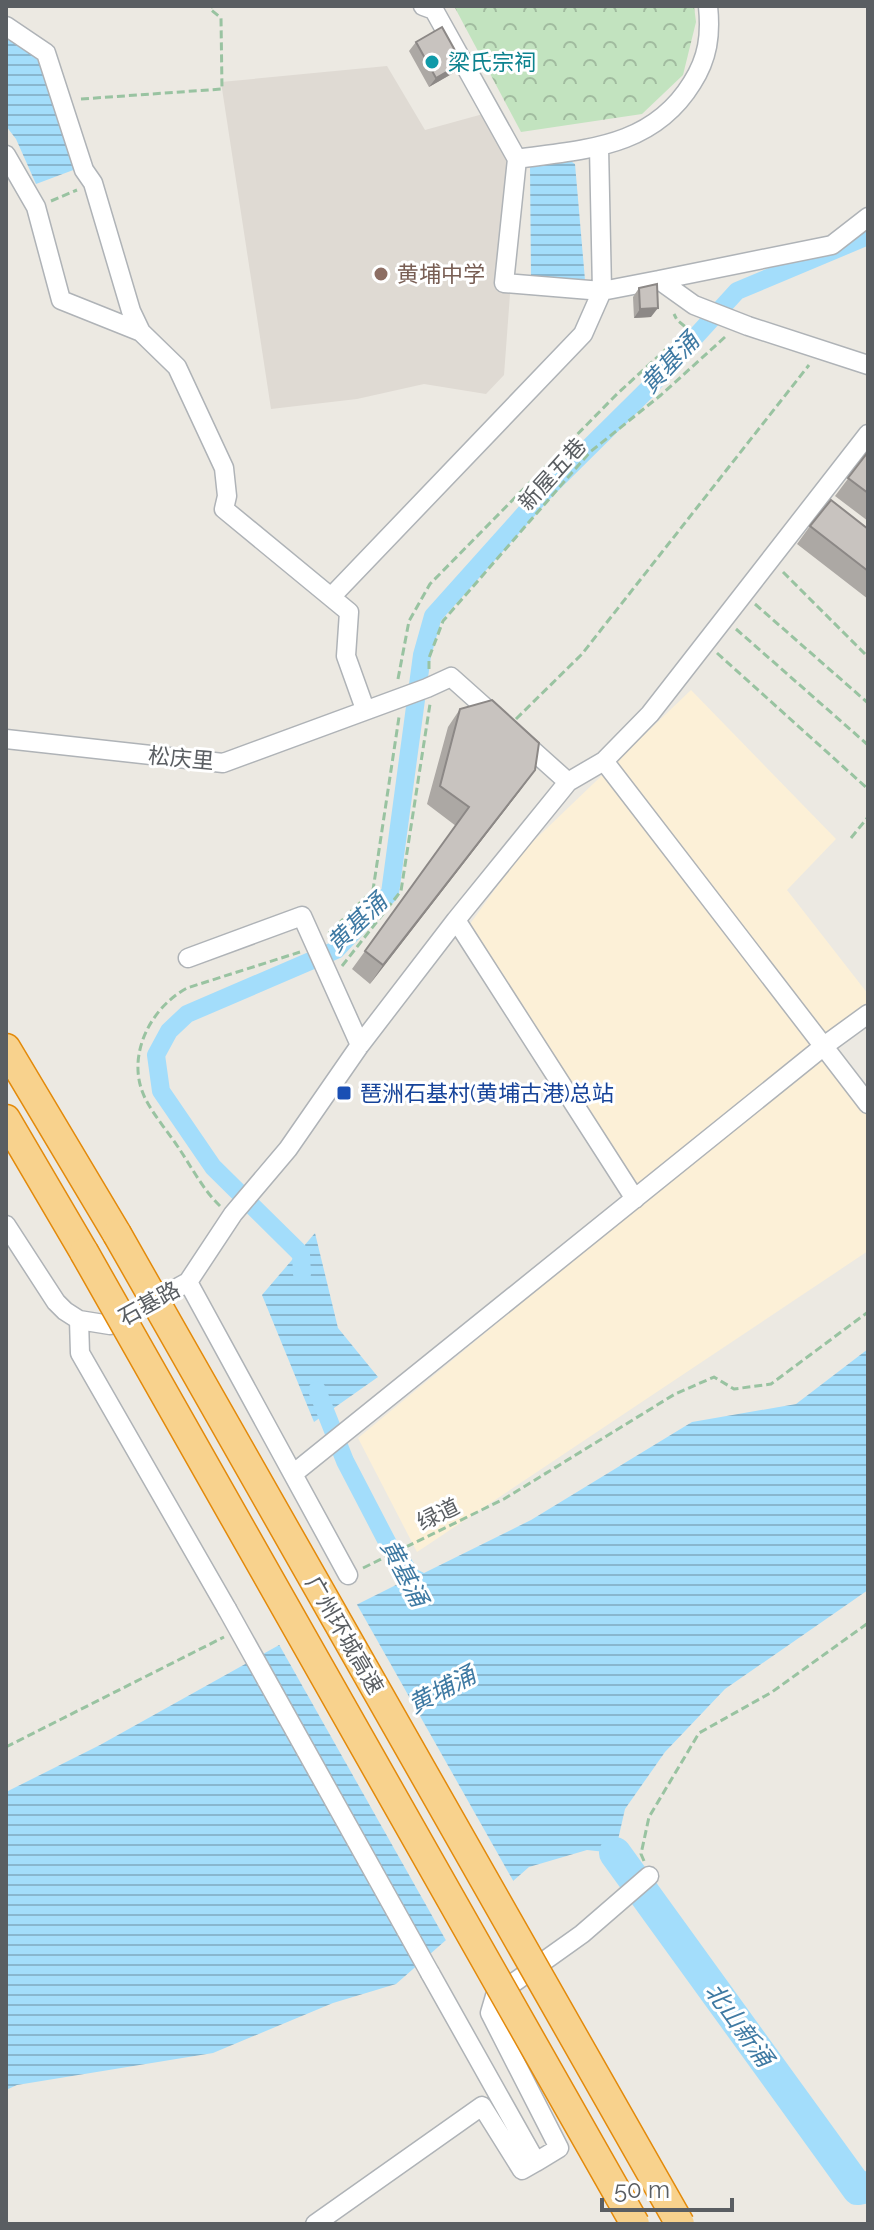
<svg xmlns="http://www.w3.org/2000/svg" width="874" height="2230" viewBox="0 0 874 2230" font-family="Raleway,'Noto Sans SC',sans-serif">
<defs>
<pattern id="forest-crowns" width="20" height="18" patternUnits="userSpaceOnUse" patternTransform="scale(2)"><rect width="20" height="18" fill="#c2e3bf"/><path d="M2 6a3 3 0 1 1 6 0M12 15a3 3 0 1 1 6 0" fill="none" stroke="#a1bb9f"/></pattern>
<pattern id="water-rules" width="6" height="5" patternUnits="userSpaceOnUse" patternTransform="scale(2)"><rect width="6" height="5" fill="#a3ddfb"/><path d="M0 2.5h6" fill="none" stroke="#88b6cf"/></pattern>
</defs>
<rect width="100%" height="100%" fill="#ece9e2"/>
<!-- commercial -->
<path fill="#fcf0d7" d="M 691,690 L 836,839 L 787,890 L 868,994 L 868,1002 L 826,1035 L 868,1091 L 868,1251 L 417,1552 L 358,1438 L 644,1202 L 470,924 L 521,853 Z"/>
<!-- education -->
<path fill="#dfdad3" d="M 387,66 L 425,130 L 483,114 L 519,173 L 504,375 L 486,394 L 424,384 L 357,399 L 271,409 L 221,82 Z"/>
<!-- forest -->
<path fill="url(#forest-crowns)" d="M 454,6 L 694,6 L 696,22 L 683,75 L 642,114 L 521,132 Z"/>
<!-- water -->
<path fill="url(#water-rules)" d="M 6,33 L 43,54 L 76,169 L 36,184 L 16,139 L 6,126 Z
M 569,160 L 575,164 L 585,280 L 531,278 L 530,167 Z
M 315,1233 L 338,1328 L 378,1377 L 314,1422 L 262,1295 Z
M 868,1349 L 868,1590 L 725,1689 L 665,1752 L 625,1809 L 615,1853 L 587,1850 L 529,1867 L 396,1984 L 333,2003 L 213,2053 L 17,2085 L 6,2090 L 6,1792 L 100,1745 L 308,1629 L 396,1585 L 398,1579 L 395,1565 L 410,1557 L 418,1570 L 424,1573 L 531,1520 L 692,1422 L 796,1404 Z"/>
<!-- pier -->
<path fill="#ece9e2" d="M 355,1601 L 515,1884 L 448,1944 L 277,1641 Z"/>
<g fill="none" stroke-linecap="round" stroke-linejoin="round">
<!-- canal -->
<path stroke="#a3ddfb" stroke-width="18" d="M 302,1274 L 301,1254 L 213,1167 L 161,1091 L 156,1055 L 169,1031 L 187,1014 L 336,950 L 390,893 L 422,655 L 433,616 L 543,493 L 646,391 L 737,291 L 868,236
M 317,1390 L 345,1461 L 409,1584"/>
<!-- river -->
<path stroke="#a3ddfb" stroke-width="32" d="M 615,1853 L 858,2189 L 868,2187"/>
<defs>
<path id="minor" d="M 423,6 L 434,10 L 517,159 C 585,149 652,148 692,83 C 708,58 711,35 708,6
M 6,26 L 46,53 L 84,170 L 93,183 L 131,311 L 141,332 L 177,367 L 224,468 L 227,496 L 224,509 L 349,612 L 346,656 L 365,709
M 6,155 L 36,207 L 61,300 L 141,332
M 517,159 L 504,283 L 602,291 L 659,280 L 694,305 L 748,326 L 868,365
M 659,280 L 832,245 L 868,217
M 332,596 L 583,334 L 602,291 L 599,147
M 6,739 L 223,763 L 427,688 L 451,677 L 498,719
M 520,739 L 568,782
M 604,761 L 868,1104
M 456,920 L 635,1199
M 188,958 L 302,916 L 360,1045
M 6,1225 L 56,1302 L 65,1311 L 79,1320 L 110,1325 L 188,1282 L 233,1214 L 288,1149 L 360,1045 L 456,920 L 568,782 L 604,761 L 650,714 L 868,434
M 188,1282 L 348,1575
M 79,1320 L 80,1353 L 227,1609
M 293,1474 L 824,1046 L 868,1014
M 430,1973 L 536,2162 L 559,2148 L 490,2013 L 495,1996 L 582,1934 L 649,1876
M 315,2224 L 482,2106 L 522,2170 L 536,2162"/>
<path id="highway" d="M 6,1048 L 117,1234
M 6,1119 L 84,1252"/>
</defs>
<!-- minor casing -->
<use href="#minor" stroke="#afb3b7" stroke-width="21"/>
<!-- highway casing -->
<use href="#highway" stroke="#e38a0b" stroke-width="31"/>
<!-- path -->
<path stroke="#99c3a1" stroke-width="3" stroke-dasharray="8 4" stroke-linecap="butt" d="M 81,99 L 222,89 L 221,18 L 210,9 L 212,6
M 51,201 L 77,190
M 783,572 L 868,657
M 755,604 L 868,703
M 736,629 L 868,745
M 717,653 L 868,789
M 429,669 L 429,658 L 443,621 L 590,452 L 661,395 L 725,337
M 398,679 L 409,621 L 430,584 L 617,394 L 688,329 L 677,320 L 674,314
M 516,719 L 582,654 L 809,365
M 851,838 L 868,817
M 329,933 L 373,890 L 399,717
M 342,966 L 401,891 L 430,704
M 220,1206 C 204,1191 192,1168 180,1150 C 169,1133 154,1116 145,1098 C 125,1057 150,1008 187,988 L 300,952
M 363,1568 L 504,1499 L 675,1394 L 714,1377 L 734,1389 L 771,1384 L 868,1312
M 6,1747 L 224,1637
M 644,1861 L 641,1854 L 649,1817 L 699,1733 L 772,1692 L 868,1623"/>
<!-- minor -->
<use href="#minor" stroke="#fff" stroke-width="18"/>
<!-- highway -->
<use href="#highway" stroke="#f8d28d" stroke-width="28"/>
<defs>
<path id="minor-bridge" d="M 227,1609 L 430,1973"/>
<path id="highway-bridge" d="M 117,1234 L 680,2224
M 84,1252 L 635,2224"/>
</defs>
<!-- minor-bridge casing -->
<use href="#minor-bridge" stroke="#afb3b7" stroke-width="21" stroke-linecap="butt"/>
<!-- highway-bridge casing -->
<use href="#highway-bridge" stroke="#e38a0b" stroke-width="31" stroke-linecap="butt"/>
<!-- minor-bridge -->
<use href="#minor-bridge" stroke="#fff" stroke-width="18"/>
<!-- highway-bridge -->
<use href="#highway-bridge" stroke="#f8d28d" stroke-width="28"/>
</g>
<!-- wall -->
<path fill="#aca8a4" d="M 416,42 L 455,72 L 429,87 L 409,51 Z
M 639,288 L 651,317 L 634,318 L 633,297 Z
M 868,452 L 868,521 L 835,496 Z
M 810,526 L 868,529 L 868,599 L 797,544 Z
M 460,709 L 522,788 L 370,984 L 352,969 L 456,826 L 427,804 L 448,727 Z"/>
<!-- shaded-wall -->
<path fill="#8c8886" d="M 462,63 L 455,72 L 429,87 L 436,78 Z
M 658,308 L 651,317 L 634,318 L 640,309 Z
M 535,770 L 522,788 L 370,984 L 383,965 Z"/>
<!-- building -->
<path fill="#c8c3bf" stroke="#8c8886" stroke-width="2" d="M 442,27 L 462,63 L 436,78 L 416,42 Z
M 657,284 L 658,308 L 640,309 L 639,288 Z
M 868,452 L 868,493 L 848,478 Z
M 831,500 L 868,529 L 868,571 L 810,526 Z
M 492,700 L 539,743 L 535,770 L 383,965 L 365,951 L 469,807 L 440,786 L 460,709 Z"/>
<!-- markers -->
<circle fill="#0f9aa8" stroke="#fff" stroke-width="3" cx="432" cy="62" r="8"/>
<circle fill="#8d6e63" stroke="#fff" stroke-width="3" cx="381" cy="274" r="8"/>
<rect fill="#1a4fb4" stroke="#fff" stroke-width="3" x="336" y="1085" width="16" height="16" rx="4"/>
<g text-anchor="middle" stroke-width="6" stroke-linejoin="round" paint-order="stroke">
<!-- culture labels -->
<g font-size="22" fill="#0d838f" stroke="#fff" text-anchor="start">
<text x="448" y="70">梁氏宗祠</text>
</g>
<!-- education labels -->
<g font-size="22" fill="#785e54" stroke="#fff" text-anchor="start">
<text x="397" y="282">黄埔中学</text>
</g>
<!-- street labels -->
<g font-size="22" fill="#5a5e62" stroke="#fff">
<text transform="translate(552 474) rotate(-48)" y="8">新屋五巷</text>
<text transform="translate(181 758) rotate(5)" y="8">松庆里</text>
<text transform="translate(149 1303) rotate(-29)" y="8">石基路</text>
<text transform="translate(438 1514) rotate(-26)" y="8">绿道</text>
<text transform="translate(345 1635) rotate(60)" y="8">广州环城高速</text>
</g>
<!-- transit labels -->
<g font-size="22" fill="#164399" stroke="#fff" text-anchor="start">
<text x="360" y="1101">琶洲石基村(黄埔古港)总站</text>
</g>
<!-- water labels -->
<g font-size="24" font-style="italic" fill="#3f7aa3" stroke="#fff">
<text transform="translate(670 363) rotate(-47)" y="8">黄基涌</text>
<text transform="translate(357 923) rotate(-44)" y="8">黄基涌</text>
<text transform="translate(404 1573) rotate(62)" y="8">黄基涌</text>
<text transform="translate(442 1690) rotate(-28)" y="8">黄埔涌</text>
<text transform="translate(739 2025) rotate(54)" y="8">北山新涌</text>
</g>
</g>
<!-- border -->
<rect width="874" height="2230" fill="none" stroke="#5a5e62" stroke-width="16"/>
<!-- scale -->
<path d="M602 2198v12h130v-12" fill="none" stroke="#5a5e62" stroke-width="4"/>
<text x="614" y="2198" font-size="24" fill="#5a5e62" stroke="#ffffff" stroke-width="6" paint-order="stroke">50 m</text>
</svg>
